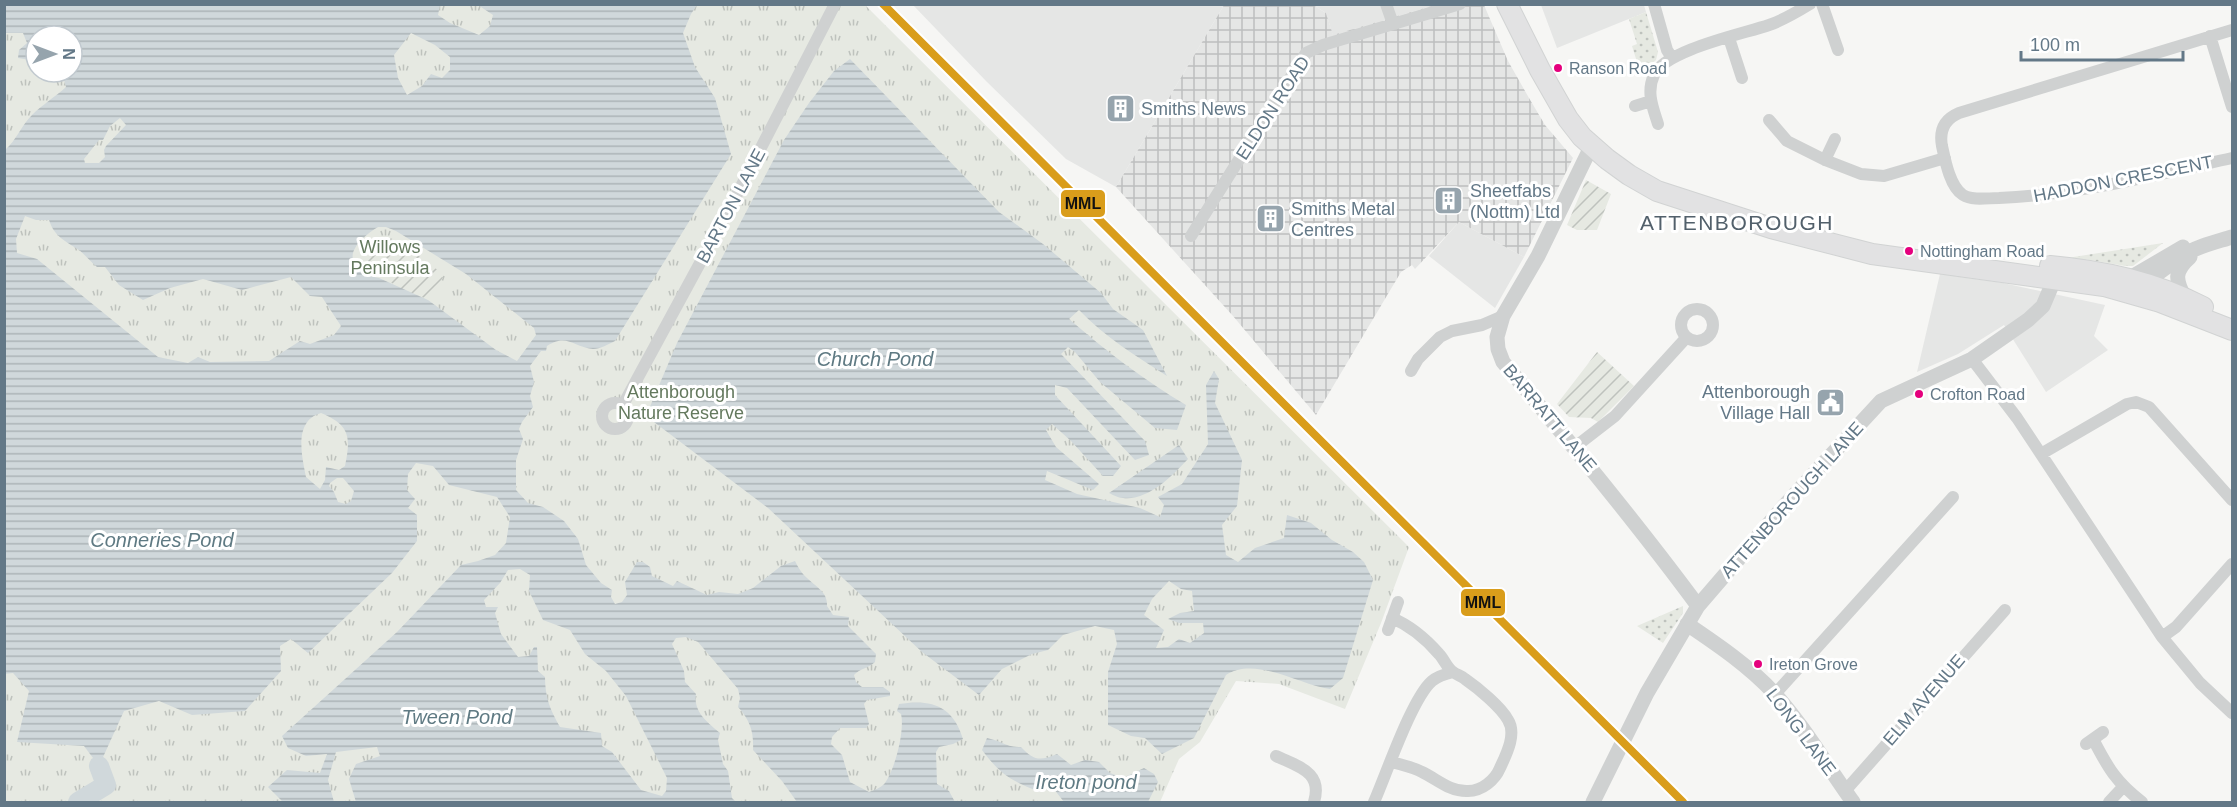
<svg xmlns="http://www.w3.org/2000/svg" width="2237" height="807" viewBox="0 0 2237 807" font-family="Arial,sans-serif">
<defs>
<pattern id="industrial-grid" width="8" height="8" patternUnits="userSpaceOnUse" patternTransform="scale(1.5)"><rect width="8" height="8" fill="#e5e6e5"/><path d="M0 4h8M4 0v8" fill="none" stroke="#bdbfbf"/></pattern>
<pattern id="grass-dots" width="8" height="8" patternUnits="userSpaceOnUse" patternTransform="scale(1.5)"><rect width="8" height="8" fill="#e6e9e2"/><path d="M2 2h.1M6 6h.1" fill="none" stroke="#bec2bd" stroke-width="1.8" stroke-linecap="round"/></pattern>
<pattern id="park-tufts" width="24" height="20" patternUnits="userSpaceOnUse" patternTransform="scale(1.5)"><rect width="24" height="20" fill="#e6e9e2"/><path d="M3 7l-1-3M5 7V3M7 7l1-3M15 17l-1-3M17 17v-4M19 17l1-3" fill="none" stroke="#bec2bd"/></pattern>
<pattern id="garden-furrows" width="10" height="10" patternUnits="userSpaceOnUse" patternTransform="scale(1.5)"><rect width="10" height="10" fill="#e6e9e2"/><path d="M-1 1l2-2M0 10L10 0M9 11l2-2" fill="none" stroke="#bec2bd"/></pattern>
<pattern id="water-rules" width="6" height="5" patternUnits="userSpaceOnUse" patternTransform="scale(1.5)"><rect width="6" height="5" fill="#d0d8db"/><path d="M0 2.5h6" fill="none" stroke="#acb4b7"/></pattern>
</defs>
<rect width="100%" height="100%" fill="#f6f6f4"/>
<!-- built -->
<path fill="#e5e6e5" d="M 913,5 L 1224,5 L 1116,187 L 1066,159 L 986,81 Z
M 1313,5 L 1435,5 L 1333,36 L 1326,13 Z
M 1541,5 L 1644,5 L 1646,12 L 1557,48 Z
M 1459,222 L 1524,257 L 1495,308 L 1429,256 Z
M 1940,274 L 2003,283 L 2105,305 L 2094,336 L 2108,350 L 2046,392 L 2004,325 L 1958,354 L 1917,372 Z"/>
<!-- industrial -->
<path fill="url(#industrial-grid)" d="M 1224,5 L 1313,5 L 1326,13 L 1333,35 L 1435,5 L 1484,5 L 1508,61 L 1529,98 L 1545,125 L 1573,158 L 1524,257 L 1459,222 L 1415,269 L 1412,265 L 1401,272 L 1316,415 L 1233,316 L 1116,187 Z"/>
<!-- grass -->
<path fill="url(#grass-dots)" d="M 1646,12 L 1658,52 L 1656,60 L 1647,68 L 1632,64 L 1637,62 L 1632,46 L 1637,44 L 1629,19 Z
M 2163,243 L 2133,266 L 2125,266 L 2091,260 L 2067,258 Z
M 1683,606 L 1683,613 L 1663,643 L 1637,626 Z"/>
<!-- park -->
<path fill="url(#park-tufts)" fill-rule="evenodd" d="M 5,5 L 865,5 L 1409,547 L 1381,623 L 1345,709 L 1279,684 L 1236,681 L 1200,742 L 1179,759 L 1160,802 L 5,802 ZM 36,36 L 72,36 L 72,72 L 36,72 Z"/>
<!-- garden -->
<path fill="url(#garden-furrows)" d="M 1586,180 L 1611,194 L 1597,230 L 1577,230 L 1567,225 Z
M 390,238 L 401,242 L 439,271 L 443,278 L 427,299 L 398,288 L 363,259 L 367,246 Z
M 1597,352 L 1634,386 L 1598,422 L 1591,418 L 1569,417 L 1557,404 Z"/>
<!-- water -->
<path fill="url(#water-rules)" fill-rule="evenodd" d="M 4,5 L 440,5 L 438,15 L 450,23 L 479,35 L 490,26 L 493,15 L 478,5 L 697,5 L 691,14 L 683,33 L 695,67 L 715,98 L 731,154 L 615,341 C 609,344 600,349 593,349 C 573,347 567,333 547,346 L 546,351 L 541,351 L 530,366 L 534,382 L 530,396 L 533,407 L 522,422 L 519,429 L 523,439 L 516,460 L 516,490 L 528,503 L 543,507 L 564,521 L 578,539 L 586,565 L 601,583 L 612,590 L 611,597 L 615,604 L 622,602 L 627,595 L 625,582 L 637,562 L 643,562 L 650,567 L 652,576 L 673,586 L 677,581 L 707,595 L 719,592 L 738,594 L 753,588 L 781,566 L 795,561 C 798,567 802,574 807,578 C 816,587 828,592 827,606 L 833,615 L 849,617 L 848,626 L 876,654 L 875,662 C 869,668 859,669 854,675 L 856,682 L 862,687 L 883,687 L 890,692 L 890,696 L 867,700 L 864,704 L 869,724 L 866,728 L 840,728 L 832,737 L 831,744 L 842,755 L 850,782 L 869,792 C 874,790 881,788 885,783 C 895,769 905,730 901,714 L 897,711 L 899,704 C 930,699 953,705 963,739 L 953,744 L 939,747 L 936,752 L 937,784 L 949,791 L 955,802 L 797,802 L 782,781 L 753,750 C 754,732 750,720 738,707 L 740,698 L 738,689 L 698,642 L 686,637 L 676,638 L 672,644 L 684,671 L 685,682 L 696,694 C 693,712 708,723 720,733 L 718,740 L 723,764 L 728,771 L 732,798 L 736,802 L 356,802 L 349,779 L 356,764 L 380,756 L 377,747 L 336,752 L 328,780 L 334,802 L 283,802 L 268,787 L 287,770 L 320,773 L 327,754 L 306,756 L 288,748 L 282,736 L 397,632 L 461,565 L 478,561 L 495,555 L 506,543 L 510,517 L 497,497 L 449,485 L 433,466 L 416,463 L 408,474 L 407,490 L 415,499 L 408,508 L 417,515 L 417,541 L 392,573 L 308,653 L 291,639 L 280,646 L 281,671 L 245,711 L 192,715 L 159,701 L 124,711 L 99,766 L 84,746 L 17,742 L 29,691 L 13,673 L 4,674 L 5,150 C 16,141 21,126 32,115 C 42,105 55,97 66,87 L 62,72 L 72,72 L 72,36 L 36,36 L 36,61 L 18,58 L 19,50 L 27,43 L 23,33 L 5,33 ZM 411,33 L 435,45 L 450,57 L 450,70 L 442,78 L 431,74 L 422,86 L 407,95 L 398,78 L 394,55 ZM 120,118 L 126,125 L 106,146 L 104,150 L 105,157 L 99,163 L 85,163 L 84,159 L 99,140 L 103,140 L 110,126 ZM 25,216 L 36,220 L 49,220 C 54,236 65,241 79,250 C 85,255 91,262 97,267 L 105,267 L 119,285 L 143,300 L 170,288 L 203,279 L 242,290 L 291,277 L 310,296 L 322,297 L 341,326 L 334,335 L 310,344 L 300,341 L 269,361 L 210,362 L 198,357 L 188,363 L 158,357 L 37,259 L 17,253 L 16,239 ZM 378,227 L 386,227 L 396,231 L 466,274 L 534,328 L 536,335 L 517,361 L 496,350 L 428,300 L 379,278 C 372,277 367,274 361,270 C 340,256 363,236 378,227 ZM 321,413 C 350,425 351,437 345,466 L 339,470 L 326,467 L 325,480 L 320,489 L 306,477 C 302,456 293,421 321,413 ZM 337,478 L 343,478 L 354,491 L 351,501 L 346,504 L 338,502 L 334,492 L 329,486 L 330,483 ZM 520,569 L 530,575 L 529,591 L 543,620 L 570,630 L 585,654 L 606,671 L 626,696 L 667,778 L 666,791 L 662,796 L 641,790 L 612,752 L 602,746 L 601,733 L 560,727 C 550,710 545,697 545,677 L 538,671 L 537,647 L 534,647 L 529,656 L 518,657 L 501,634 L 495,613 L 498,607 L 486,607 L 484,600 L 500,583 L 508,570 Z
M 850,59 L 999,212 L 1043,244 L 1101,293 L 1113,309 L 1143,330 L 1167,376 C 1136,356 1105,337 1079,310 L 1069,319 C 1106,351 1144,380 1186,405 L 1177,430 L 1155,428 L 1100,382 L 1075,352 L 1068,347 L 1061,354 L 1145,441 L 1149,455 L 1135,460 L 1067,388 L 1055,385 L 1055,395 L 1121,466 L 1113,476 L 1103,476 L 1071,441 L 1052,424 L 1046,430 L 1056,447 L 1099,484 L 1093,490 L 1047,471 L 1045,480 L 1077,494 L 1140,508 L 1160,517 L 1164,505 L 1158,497 L 1182,484 L 1208,444 L 1206,385 L 1214,371 L 1219,379 L 1215,403 L 1242,460 L 1237,506 L 1222,525 L 1226,555 L 1238,562 L 1255,548 L 1284,538 L 1287,515 L 1311,523 L 1332,540 L 1353,552 L 1364,562 L 1373,580 L 1343,678 L 1330,689 C 1299,685 1256,656 1226,675 L 1194,738 L 1162,754 L 1145,738 L 1131,736 L 1108,725 L 1108,672 L 1117,644 L 1114,630 L 1095,626 L 1063,635 L 1048,650 L 1032,654 L 1002,669 L 979,695 L 922,652 L 768,508 L 646,416 L 677,343 L 784,140 L 809,103 L 834,71 ZM 1169,581 L 1181,589 L 1192,591 L 1194,611 L 1180,613 L 1168,619 L 1179,623 L 1203,623 L 1204,633 L 1190,643 L 1179,639 L 1168,647 L 1156,648 L 1164,630 L 1144,615 L 1152,599 Z
M 1179,445 L 1188,459 C 1172,476 1148,501 1123,498 C 1119,498 1113,495 1109,493 Z
M 987,738 C 1002,741 1005,747 1021,747 C 1034,761 1040,761 1057,754 L 1071,765 L 1085,760 L 1099,762 L 1110,773 L 1123,778 L 1144,768 L 1154,774 L 1158,782 L 1148,802 L 1064,802 L 1050,784 L 1039,792 C 1010,780 1001,775 982,750 Z"/>
<g fill="none" stroke-linecap="round" stroke-linejoin="round">
<!-- river -->
<path stroke="#d0d8db" stroke-width="20" d="M 78,802 L 106,785 L 99,766"/>
<defs>
<path id="primary" d="M 1507,4 L 1540,70 L 1568,119 L 1582,137 L 1607,159 L 1629,175 L 1657,191 L 1771,228 L 1872,254 L 2104,286 L 2160,302 L 2232,330
M 2050,266 C 2105,271 2154,282 2203,307"/>
</defs>
<!-- primary casing -->
<use href="#primary" stroke="#d1d3d3" stroke-width="22"/>
<!-- minor -->
<path stroke="#cfd1d1" stroke-width="12" d="M 1386,4 L 1393,24
M 1654,4 L 1667,50 L 1672,58
M 1822,4 L 1838,50
M 2232,30 L 1959,113 C 1945,119 1939,130 1942,146 C 1945,160 1950,187 1963,195 C 1973,201 1987,198 1999,198 C 2077,195 2156,175 2232,158
M 2210,36 L 2232,107
M 1729,38 L 1742,78
M 1635,106 L 1651,101
M 1769,120 L 1787,141 L 1825,160 L 1861,174 L 1884,176 L 1945,158
M 1658,124 C 1653,108 1646,92 1654,75 C 1665,50 1743,34 1769,25 C 1784,20 1797,12 1810,4
M 1825,160 L 1835,139
M 1191,236 L 1306,53 L 1323,45 L 1460,4
M1681 325a16 16 0 1 1 32 0a16 16 0 1 1-32 0Z
M 1972,359 L 2017,418 L 2162,637 L 2200,683 L 2232,713
M 1411,371 L 1418,359 L 1440,337 L 1452,331 L 1482,325 L 1503,316
M602 416a13 13 0 1 1 26 0a13 13 0 1 1-26 0Z
M 623,405 L 732,204 L 835,4
M 1575,447 L 1615,416 L 1686,338
M 2041,454 L 2127,404 L 2136,402 L 2149,407 L 2232,500
M 1388,630 L 1398,602
M 2162,637 L 2176,627 L 2232,564
M 1775,694 L 1953,497
M 2093,739 C 2108,768 2116,782 2142,802
M 2086,744 L 2103,732
M 1276,756 C 1299,767 1323,772 1314,802
M 1392,762 C 1402,765 1413,767 1422,772 C 1437,779 1450,792 1468,791 C 1482,791 1495,780 1500,768 C 1506,755 1517,734 1508,720 C 1501,707 1478,688 1465,679 C 1462,676 1457,675 1453,672 C 1447,668 1444,659 1439,654 C 1426,639 1411,626 1392,618
M 1845,791 L 2005,610
M 1374,802 C 1386,775 1412,698 1432,681 C 1438,676 1445,674 1453,672
M 2109,802 L 2123,787"/>
<!-- tertiary -->
<path stroke="#cfd1d1" stroke-width="15" d="M 1591,147 L 1538,256 L 1503,316 L 1497,337 L 1498,349 L 1503,362 C 1570,442 1636,522 1698,606
M 2130,278 L 2183,247
M 2138,286 C 2154,278 2167,266 2182,256 C 2197,246 2216,242 2232,237
M 2185,298 C 2175,280 2174,271 2190,257
M 1687,624 C 1718,645 1749,666 1774,693 C 1804,726 1827,766 1853,802
M 1593,802 L 1647,693 L 1698,606 L 1785,505 L 1881,401 L 1972,359 L 2028,320 L 2043,306 L 2054,280 L 2056,269"/>
<!-- primary -->
<use href="#primary" stroke="#e2e2e3" stroke-width="20"/>
<defs>
<path id="rail-1" d="M 883,4 L 1683,802"/>
</defs>
<!-- rail-1 casing -->
<use href="#rail-1" stroke="#fff" stroke-width="12"/>
<!-- rail-1 -->
<use href="#rail-1" stroke="#d99d1b" stroke-width="8"/>
</g>
<!-- icons -->
<defs>
<symbol id="building-square" viewBox="-11 -11 22 22"><rect x="-9" y="-9" width="18" height="18" rx="4" fill="#96a4ad" stroke="#fff"/><path d="M-4-6H4V6H1V3H-1V6H-4ZM-2.5-4.3h1.7v1.8h-1.7ZM.8-4.3h1.7v1.8H.8ZM-2.5-1h1.7V.8h-1.7ZM.8-1h1.7V.8H.8Z" fill="#fff"/></symbol>
<symbol id="civic-square" viewBox="-11 -11 22 22"><rect x="-9" y="-9" width="18" height="18" rx="4" fill="#96a4ad" stroke="#fff"/><path d="M-.6-6.5H3V-4.5H.6V-3L4-1V1h2V6H-6V1h2V-1L-.6-3ZM-1.2 2.5V6h2.4V2.5Z" fill="#fff"/></symbol>
</defs>
<g fill-rule="evenodd">
<use href="#building-square" x="1104" y="92" width="33" height="33"/>
<use href="#building-square" x="1432" y="184" width="33" height="33"/>
<use href="#building-square" x="1254" y="202" width="33" height="33"/>
<use href="#civic-square" x="1814" y="386" width="33" height="33"/>
</g>
<!-- markers -->
<g fill="#e5007d" stroke="#fff" stroke-width="2">
<circle cx="1558" cy="68" r="5"/>
<circle cx="1909" cy="251" r="5"/>
<circle cx="1919" cy="394" r="5"/>
<circle cx="1758" cy="664" r="5"/>
</g>
<g text-anchor="middle" stroke-width="6" stroke-linejoin="round" paint-order="stroke">
<!-- bus labels -->
<g font-size="16" fill="#637887" stroke="#fff" text-anchor="start">
<text x="1569" y="74">Ranson Road</text>
<text x="1920" y="257">Nottingham Road</text>
<text x="1930" y="400">Crofton Road</text>
<text x="1769" y="670">Ireton Grove</text>
</g>
<!-- street labels -->
<g font-size="18" fill="#637887" stroke="#fff">
<text transform="translate(1273 108) rotate(-57)" y="6">ELDON ROAD</text>
<text transform="translate(2123 179) rotate(-11)" y="6">HADDON CRESCENT</text>
<text transform="translate(731 206) rotate(-62)" y="6">BARTON LANE</text>
<text transform="translate(1550 418) rotate(50)" y="6">BARRATT LANE</text>
<text transform="translate(1792 500) rotate(-48)" y="6">ATTENBOROUGH LANE</text>
<text transform="translate(1924 700) rotate(-49)" y="6">ELM AVENUE</text>
<text transform="translate(1801 732) rotate(53)" y="6">LONG LANE</text>
</g>
<!-- poi labels -->
<g font-size="18" fill="#637887" stroke="#fff" text-anchor="start">
<text x="1141" y="115">Smiths News</text>
<text x="1470" y="197">Sheetfabs<tspan x="1470" dy="21">(Nottm) Ltd</tspan></text>
<text x="1291" y="215">Smiths Metal<tspan x="1291" dy="21">Centres</tspan></text>
<text x="1810" y="398" text-anchor="end">Attenborough<tspan x="1810" dy="21">Village Hall</tspan></text>
</g>
<!-- park labels -->
<g font-size="18" fill="#64795e" stroke="#fff">
<text x="390" y="253">Willows<tspan x="390" dy="21">Peninsula</tspan></text>
<text x="681" y="398">Attenborough<tspan x="681" dy="21">Nature Reserve</tspan></text>
</g>
<!-- water labels -->
<g font-size="20" font-style="italic" fill="#5f7a83" stroke="#fff">
<text x="875" y="366">Church Pond</text>
<text x="162" y="547">Conneries Pond</text>
<text x="457" y="724">Tween Pond</text>
<text x="1086" y="789">Ireton pond</text>
</g>
<!-- quarter labels -->
<g font-size="21" letter-spacing="1.5" fill="#52606b" stroke="#fff">
<text x="1737" y="230">ATTENBOROUGH</text>
</g>
</g>
<g stroke="#fff" stroke-width="2">
<rect x="1060" y="189" width="46" height="29" rx="6" fill="#d99d1b"/>
<rect x="1460" y="588" width="46" height="29" rx="6" fill="#d99d1b"/>
</g>
<g font-size="16" text-anchor="middle" font-weight="bold" fill="#111">
<text x="1083" y="209">MML</text>
<text x="1483" y="608">MML</text>
</g>
<!-- border -->
<rect width="2237" height="807" fill="none" stroke="#637887" stroke-width="12"/>
<!-- north arrow -->
<g transform="translate(54 54) rotate(90)"><circle r="28" fill="#ffffff" stroke="#c1c9cf" stroke-width="1.5"/>
<path d="M0-4.5L10 22L0 15L-10 22Z" fill="#96a4ad"/>
<text y="-9" font-size="16" font-weight="bold" text-anchor="middle" fill="#637887">N</text>
</g>
<!-- scale -->
<path d="M2021 51v9h162v-9" fill="none" stroke="#637887" stroke-width="3"/>
<text x="2030" y="51" font-size="18" fill="#637887" stroke="#ffffff" stroke-width="4.5" paint-order="stroke">100 m</text>
</svg>
